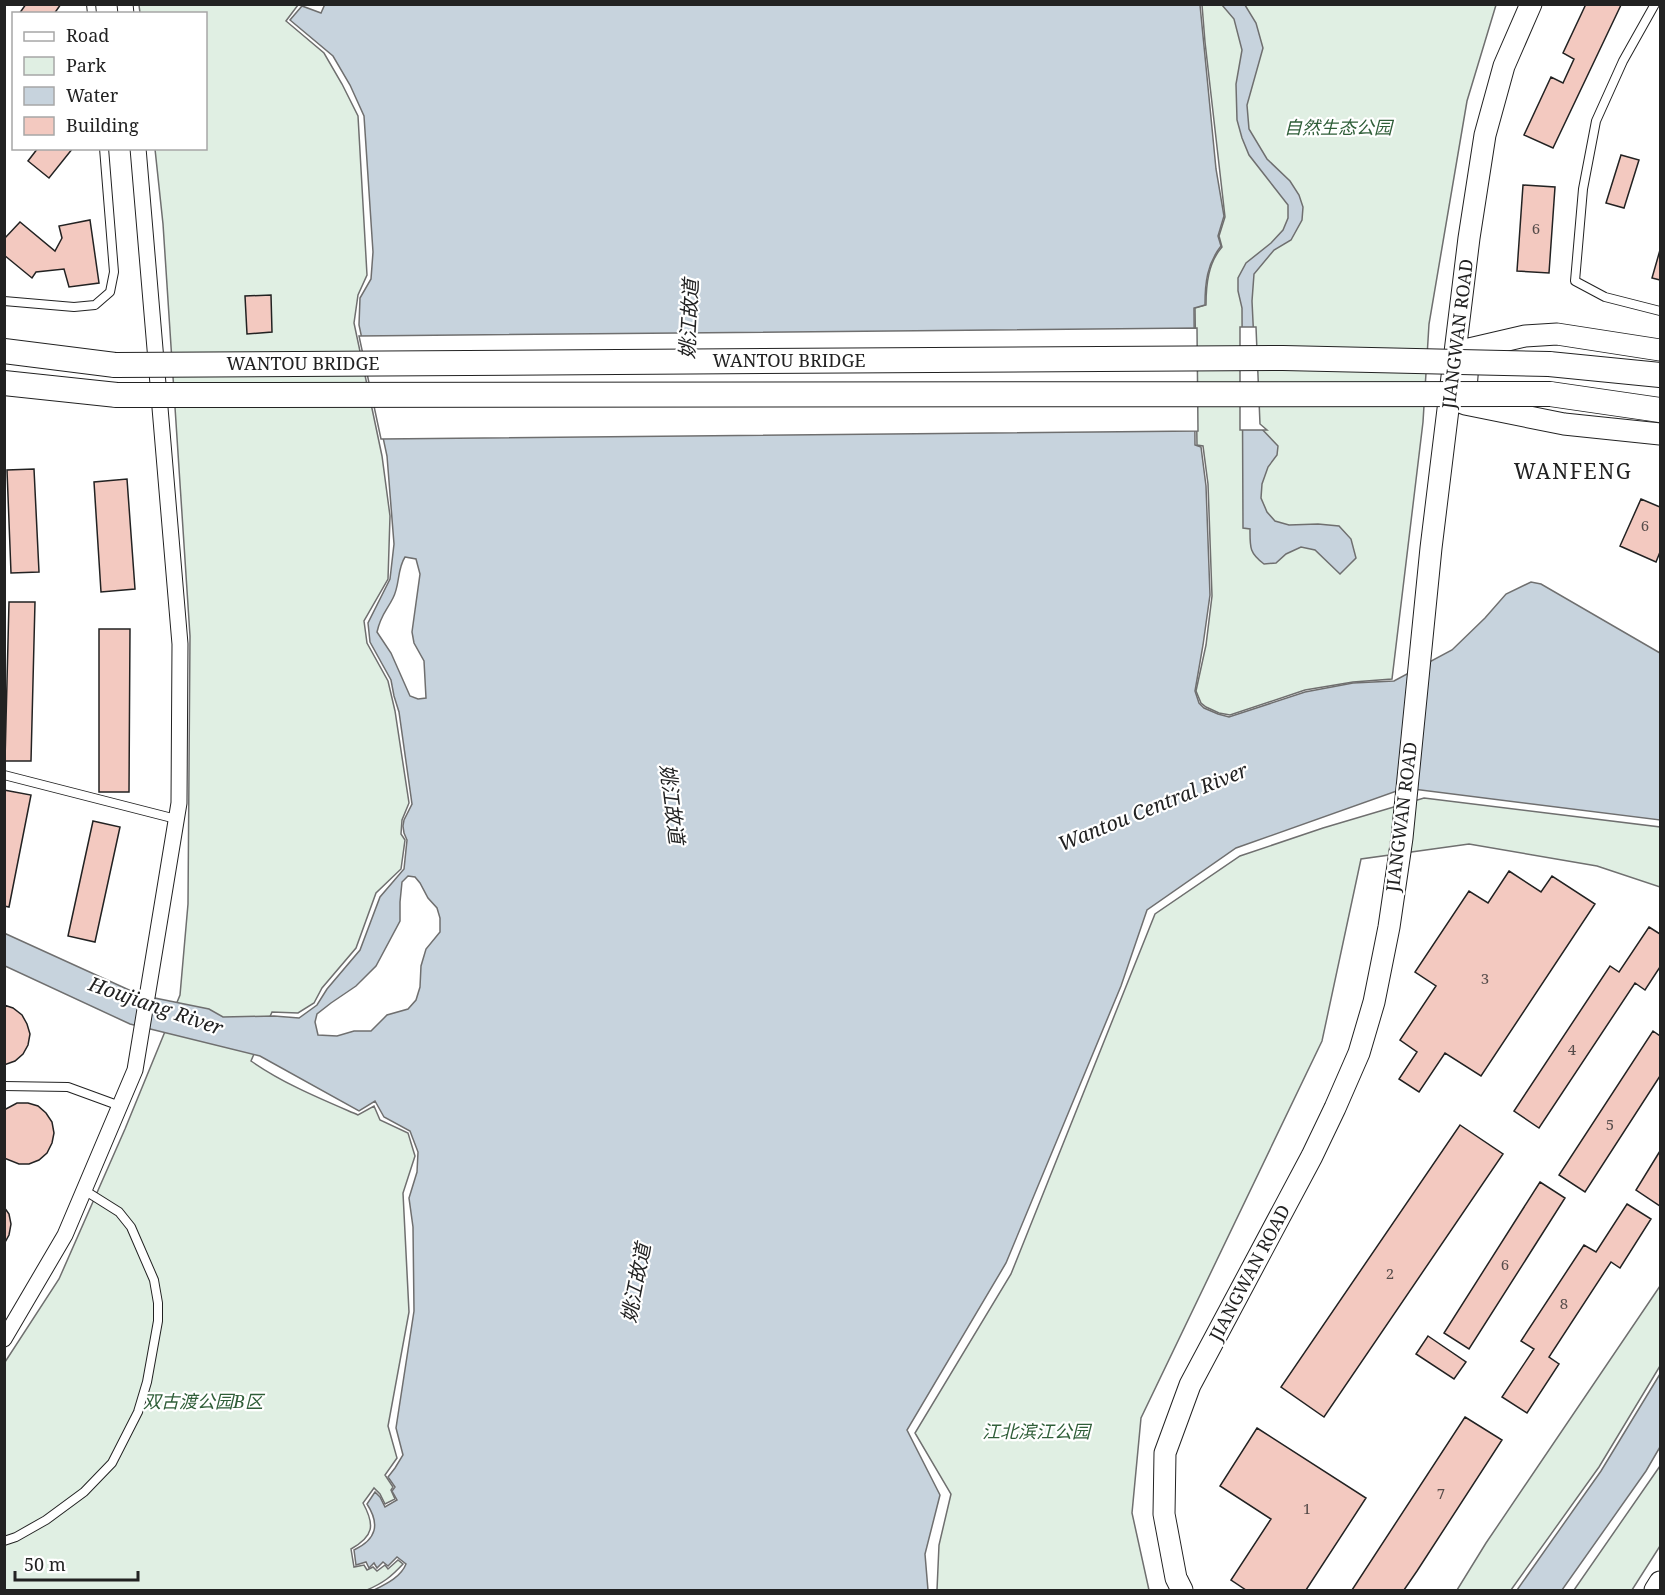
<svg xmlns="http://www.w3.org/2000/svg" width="1665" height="1595" viewBox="0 0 1665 1595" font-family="'Noto Serif','Noto Sans SC',serif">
<rect width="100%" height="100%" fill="#fff"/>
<!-- green -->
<path fill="#e0efe3" stroke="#6f6f6f" stroke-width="1.5" d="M 139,5 L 298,5 L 286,21 L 324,53 L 342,84 L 358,116 L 367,275 L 358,295 L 354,323 L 382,456 L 390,516 L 388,579 L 364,621 L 367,643 L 388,681 L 395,711 L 409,803 L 402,820 L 401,834 L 405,840 L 401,869 L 376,893 L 356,948 L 322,988 L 314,1003 L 298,1013 L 272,1012 L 251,1061 C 284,1084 321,1099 358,1115 L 374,1106 L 380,1120 L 408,1133 L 415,1156 L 403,1193 L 409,1312 L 388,1426 L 397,1458 L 385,1475 L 393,1487 L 391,1490 L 395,1499 L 385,1504 L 380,1494 L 374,1488 L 363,1503 C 375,1525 374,1536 351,1549 L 354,1567 L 364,1565 L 367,1570 L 373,1567 L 377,1571 L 385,1565 L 388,1569 L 398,1560 L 403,1564 C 391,1577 383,1583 367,1590 L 5,1590 L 5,1362 L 59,1279 L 125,1129 L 180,995 L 188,904 L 190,636 L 163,224 L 155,149 L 206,148 L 206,14 L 140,13 Z
M 1202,5 L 1496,5 L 1467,101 L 1429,324 L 1423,422 L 1392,679 L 1353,682 L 1305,690 L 1230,715 L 1219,713 L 1206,707 L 1201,703 L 1196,691 L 1206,645 L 1212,596 L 1208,484 L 1203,446 L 1197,445 L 1195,308 L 1206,305 C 1206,285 1208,263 1222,247 L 1219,236 L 1225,217 L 1205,42 Z
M 1424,798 L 1660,827 L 1660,887 L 1597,866 L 1469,844 L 1361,859 L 1322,1041 L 1141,1418 L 1132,1513 L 1149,1590 L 937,1590 L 939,1545 L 951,1494 L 915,1433 L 1011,1274 L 1155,914 L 1240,856 L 1323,828 Z
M 1660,1286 L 1660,1366 L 1599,1467 L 1511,1590 L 1457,1590 L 1486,1543 Z
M 1660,1466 L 1660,1546 L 1632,1590 L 1574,1590 Z"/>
<!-- water -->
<path fill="#c7d3dd" stroke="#6f6f6f" stroke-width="1.5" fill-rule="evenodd" d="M 325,4 L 1200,5 L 1216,169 L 1224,216 L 1218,236 L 1221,246 C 1207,264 1205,283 1205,305 L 1194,308 L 1195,445 L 1201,447 L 1206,486 L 1210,595 L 1203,645 L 1195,691 L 1199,703 L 1204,708 L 1218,714 L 1229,717 L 1305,692 L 1353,683 L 1394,681 L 1452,650 L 1485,618 L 1506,594 L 1531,582 L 1541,584 L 1660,653 L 1660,820 L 1405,788 L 1236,848 L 1147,910 L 1121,986 L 1006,1263 L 907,1430 L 940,1495 L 925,1554 L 928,1590 L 374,1590 C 386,1584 401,1577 406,1564 L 397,1557 L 388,1566 L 383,1562 L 377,1568 L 374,1563 L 369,1568 L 366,1562 L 356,1565 L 354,1550 C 377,1539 380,1524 367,1504 L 375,1492 L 380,1497 L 385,1507 L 397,1500 L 392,1491 L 395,1487 L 388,1477 L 395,1468 L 403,1455 L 396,1428 L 414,1311 L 413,1227 L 409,1198 L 417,1172 L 418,1152 L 410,1131 L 384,1117 L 375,1101 L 359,1111 L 260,1056 L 130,1024 L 5,966 L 4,933 L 140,995 L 209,1009 L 223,1017 L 274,1016 L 299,1018 L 317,1005 L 327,989 L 360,950 L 380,897 L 404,869 L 407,840 L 404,833 L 403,826 L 404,820 L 412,804 L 399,712 L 394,696 L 391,680 L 370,642 L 368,623 L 390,579 L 394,544 L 387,456 L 359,325 L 360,298 L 371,279 L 373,252 L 364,116 L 350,85 L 333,56 L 290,20 L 302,6 L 321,13 ZM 405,557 L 416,559 L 420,574 L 412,632 L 414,643 L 424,661 L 426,698 L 418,699 L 410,696 L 391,653 L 377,632 C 381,614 386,612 393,598 C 400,585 397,569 405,557 ZM 408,876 L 415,877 L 420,883 L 428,898 L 437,908 L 440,918 L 440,932 L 426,949 L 421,966 L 420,987 L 416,1000 L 408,1009 L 387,1015 L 371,1031 L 354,1031 L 337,1036 L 318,1035 L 315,1022 L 317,1014 L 331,1003 L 356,986 L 376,966 L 400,921 L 400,902 L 402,882 Z
M 1222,5 L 1245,5 L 1256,23 L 1263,48 L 1247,105 L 1249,129 L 1267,159 L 1290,181 L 1299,195 L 1303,207 L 1302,220 L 1291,240 L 1274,250 L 1254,274 L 1252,301 L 1258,425 L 1278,446 L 1277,455 L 1268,467 L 1262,484 L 1261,498 L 1267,512 L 1275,521 L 1289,525 L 1318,524 L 1339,526 L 1351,539 L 1356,558 L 1340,574 L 1315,550 L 1301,547 L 1286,554 L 1276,563 L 1264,564 C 1249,553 1250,547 1250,529 L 1243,528 L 1242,308 L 1238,291 L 1238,278 L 1246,263 L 1271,243 L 1283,230 L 1288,218 L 1288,205 L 1249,155 L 1242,138 L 1237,120 L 1236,84 L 1242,50 L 1234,19 Z
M 1660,1374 L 1660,1447 L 1646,1471 L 1562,1590 L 1517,1590 L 1601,1471 Z"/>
<!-- pier -->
<path fill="#fff" stroke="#6f6f6f" stroke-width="1.5" d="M 1240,327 L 1256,327 L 1260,424 L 1267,430 L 1240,430 Z
M 1197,328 L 1198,431 L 381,439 L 359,336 Z"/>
<!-- building -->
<path fill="#f3c9c0" stroke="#222" stroke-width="1.5" d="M 26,4 L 61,4 L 54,14 L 19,14 Z
M 1586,4 L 1621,5 L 1553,148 L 1524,135 L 1551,77 L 1563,83 L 1574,59 L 1563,53 Z
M 38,148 L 73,148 L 49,178 L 28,161 Z
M 1621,155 L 1639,160 L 1624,208 L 1606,203 Z
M 1523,185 L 1555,187 L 1549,273 L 1517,271 Z
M 90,220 L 99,283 L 69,287 L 64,269 L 36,272 L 32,278 L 4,255 L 4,239 L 20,222 L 55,251 L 62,238 L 59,226 Z
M 1660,250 L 1660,280 L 1652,278 Z
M 271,295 L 272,332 L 247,334 L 245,296 Z
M 34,469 L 39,572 L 11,573 L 7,470 Z
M 127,479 L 135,589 L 101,592 L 94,482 Z
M 1641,499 L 1660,507 L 1660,552 L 1656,562 L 1620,546 Z
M 9,602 L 35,602 L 31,761 L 5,761 Z
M 99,629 L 130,629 L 129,792 L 99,792 Z
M 4,790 L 31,795 L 9,907 L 4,906 Z
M 93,821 L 120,827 L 95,942 L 68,936 Z
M 1509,871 L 1541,892 L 1552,876 L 1595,904 L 1481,1076 L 1445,1053 L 1419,1092 L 1399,1079 L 1417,1052 L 1400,1040 L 1436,986 L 1415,972 L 1469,891 L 1488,903 Z
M 1649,927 L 1660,934 L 1660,967 L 1645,990 L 1635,983 L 1539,1128 L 1514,1111 L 1610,966 L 1619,972 Z
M 4,1005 L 13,1008 L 22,1015 L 27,1024 L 30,1034 L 28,1045 L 23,1054 L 15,1061 L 4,1065 Z
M 1653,1031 L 1660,1036 L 1660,1076 L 1585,1192 L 1559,1175 Z
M 17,1103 L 28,1103 L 38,1106 L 46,1113 L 52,1122 L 54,1133 L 52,1143 L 47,1153 L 39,1160 L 29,1164 L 19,1164 L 4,1158 L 4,1110 Z
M 1460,1125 L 1503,1154 L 1324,1417 L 1281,1387 Z
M 1660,1151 L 1660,1206 L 1636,1190 Z
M 1540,1182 L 1565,1198 L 1469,1349 L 1444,1333 Z
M 1627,1204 L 1651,1219 L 1620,1268 L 1611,1262 L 1549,1357 L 1559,1364 L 1527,1413 L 1502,1397 L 1534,1349 L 1521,1341 L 1584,1245 L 1596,1252 Z
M 4,1207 L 9,1214 L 11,1224 L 9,1235 L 4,1244 Z
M 1428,1336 L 1466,1362 L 1454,1379 L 1416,1354 Z
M 1465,1417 L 1502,1440 L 1417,1571 L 1404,1590 L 1352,1590 Z
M 1257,1428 L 1366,1498 L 1306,1590 L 1246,1590 L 1231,1580 L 1271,1519 L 1220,1486 Z"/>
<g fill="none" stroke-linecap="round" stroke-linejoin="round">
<defs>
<path id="lane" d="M 91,4 L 92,14
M 1655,4 L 1623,61 L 1596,121 L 1583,189 L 1575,281 L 1605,297 L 1660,311
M 4,301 L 74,307 L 95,305 L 110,292 L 114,272 L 104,148
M 4,775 L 176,819
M 4,1086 L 68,1087 L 120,1106
M 4,1541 L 16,1537 L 46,1520 L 84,1492 L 112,1463 L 138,1412 L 147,1382 L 158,1321 L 158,1303 L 154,1280 L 131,1227 L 119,1212 L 84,1190"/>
<path id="street" d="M 125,4 L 126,14
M 4,1339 L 65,1235 L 135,1070 L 179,803 L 180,644 L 138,148"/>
<path id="secondary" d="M 1660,350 L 1557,334 L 1525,336 L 1469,349 L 1465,404 L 1564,424 L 1660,434
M 1182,1590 L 1176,1578 L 1164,1514 L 1165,1453 L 1190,1385 L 1312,1156 L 1335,1108 L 1359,1053 L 1374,1002 L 1389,927 L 1402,838 L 1431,548 L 1469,238 L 1485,135 L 1504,66 L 1531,4
M 1655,1590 L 1660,1582"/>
<path id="primary" d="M 4,351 L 115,365
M 1549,364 L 1660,375
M 4,383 L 117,395
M 1550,394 L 1660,410"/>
</defs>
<!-- lane casing -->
<use href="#lane" stroke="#222" stroke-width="10"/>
<!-- street casing -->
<use href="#street" stroke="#222" stroke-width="17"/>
<!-- secondary casing -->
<use href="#secondary" stroke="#222" stroke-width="23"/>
<!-- primary casing -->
<use href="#primary" stroke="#222" stroke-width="26"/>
<!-- lane -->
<use href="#lane" stroke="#fff" stroke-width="8"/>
<!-- street -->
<use href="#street" stroke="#fff" stroke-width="15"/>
<!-- secondary -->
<use href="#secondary" stroke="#fff" stroke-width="21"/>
<!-- primary -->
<use href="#primary" stroke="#fff" stroke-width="24"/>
<defs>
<path id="primary-bridge" d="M 115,365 L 1283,358 L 1549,364
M 117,395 L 1550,394"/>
</defs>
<!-- primary-bridge casing -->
<use href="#primary-bridge" stroke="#222" stroke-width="26" stroke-linecap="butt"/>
<!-- primary-bridge -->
<use href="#primary-bridge" stroke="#fff" stroke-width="24"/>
</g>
<g text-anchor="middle" stroke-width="4.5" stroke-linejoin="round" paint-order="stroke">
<!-- number labels -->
<g font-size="15" fill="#564c4a">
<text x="1536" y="234">6</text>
<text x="1645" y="531">6</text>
<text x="1485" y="984">3</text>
<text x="1572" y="1055">4</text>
<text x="1610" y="1130">5</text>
<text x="1505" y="1270">6</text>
<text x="1390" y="1279">2</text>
<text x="1564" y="1309">8</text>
<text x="1441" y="1499">7</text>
<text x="1307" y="1514">1</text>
</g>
<!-- park labels -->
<g font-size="18" font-style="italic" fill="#2f5e38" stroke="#fff">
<text x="1338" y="134">自然生态公园</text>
<text x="203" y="1408">双古渡公园B区</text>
<text x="1036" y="1438">江北滨江公园</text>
</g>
<!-- street labels -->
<g font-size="18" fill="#222" stroke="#fff">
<text transform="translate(1458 334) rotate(-83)" y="6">JIANGWAN ROAD</text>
<text x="789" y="367">WANTOU BRIDGE</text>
<text x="303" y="370">WANTOU BRIDGE</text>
<text transform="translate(1402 817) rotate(-83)" y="6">JIANGWAN ROAD</text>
<text transform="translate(1250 1273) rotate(-62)" y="6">JIANGWAN ROAD</text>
</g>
<!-- water labels -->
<g font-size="20" font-style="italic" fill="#222" stroke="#fff">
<text transform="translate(689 319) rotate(-87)" y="7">姚江故道</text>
<text transform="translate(672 804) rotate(83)" y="7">姚江故道</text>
<text transform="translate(1153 807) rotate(-22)" y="7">Wantou Central River</text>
<text transform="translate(156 1006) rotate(19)" y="7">Houjiang River</text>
<text transform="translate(636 1283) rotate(-79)" y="7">姚江故道</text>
</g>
<!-- quarter labels -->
<g font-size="21" letter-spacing="1.5" fill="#222" stroke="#fff">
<text x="1573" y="479">WANFENG</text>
</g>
</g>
<!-- border -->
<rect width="1665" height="1595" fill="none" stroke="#222222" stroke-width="12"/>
<!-- legend -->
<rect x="12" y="12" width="195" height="138" fill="#ffffff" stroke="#a7a7a7" stroke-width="1.5"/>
<rect x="24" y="32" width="30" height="9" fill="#ffffff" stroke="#a7a7a7" stroke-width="1.5"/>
<text x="66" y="42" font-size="18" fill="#222222">Road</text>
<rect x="24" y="57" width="30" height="18" fill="#e0efe3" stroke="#a7a7a7" stroke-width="1.5"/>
<text x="66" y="72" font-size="18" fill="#222222">Park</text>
<rect x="24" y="87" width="30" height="18" fill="#c7d3dd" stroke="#a7a7a7" stroke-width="1.5"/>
<text x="66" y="102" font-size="18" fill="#222222">Water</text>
<rect x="24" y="117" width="30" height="18" fill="#f3c9c0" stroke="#a7a7a7" stroke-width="1.5"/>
<text x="66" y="132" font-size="18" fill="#222222">Building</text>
<!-- scale -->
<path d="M15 1571v9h123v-9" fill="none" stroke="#222222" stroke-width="3"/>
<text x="24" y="1571" font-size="18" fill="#222222" stroke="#ffffff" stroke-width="4.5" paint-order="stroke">50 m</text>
</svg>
